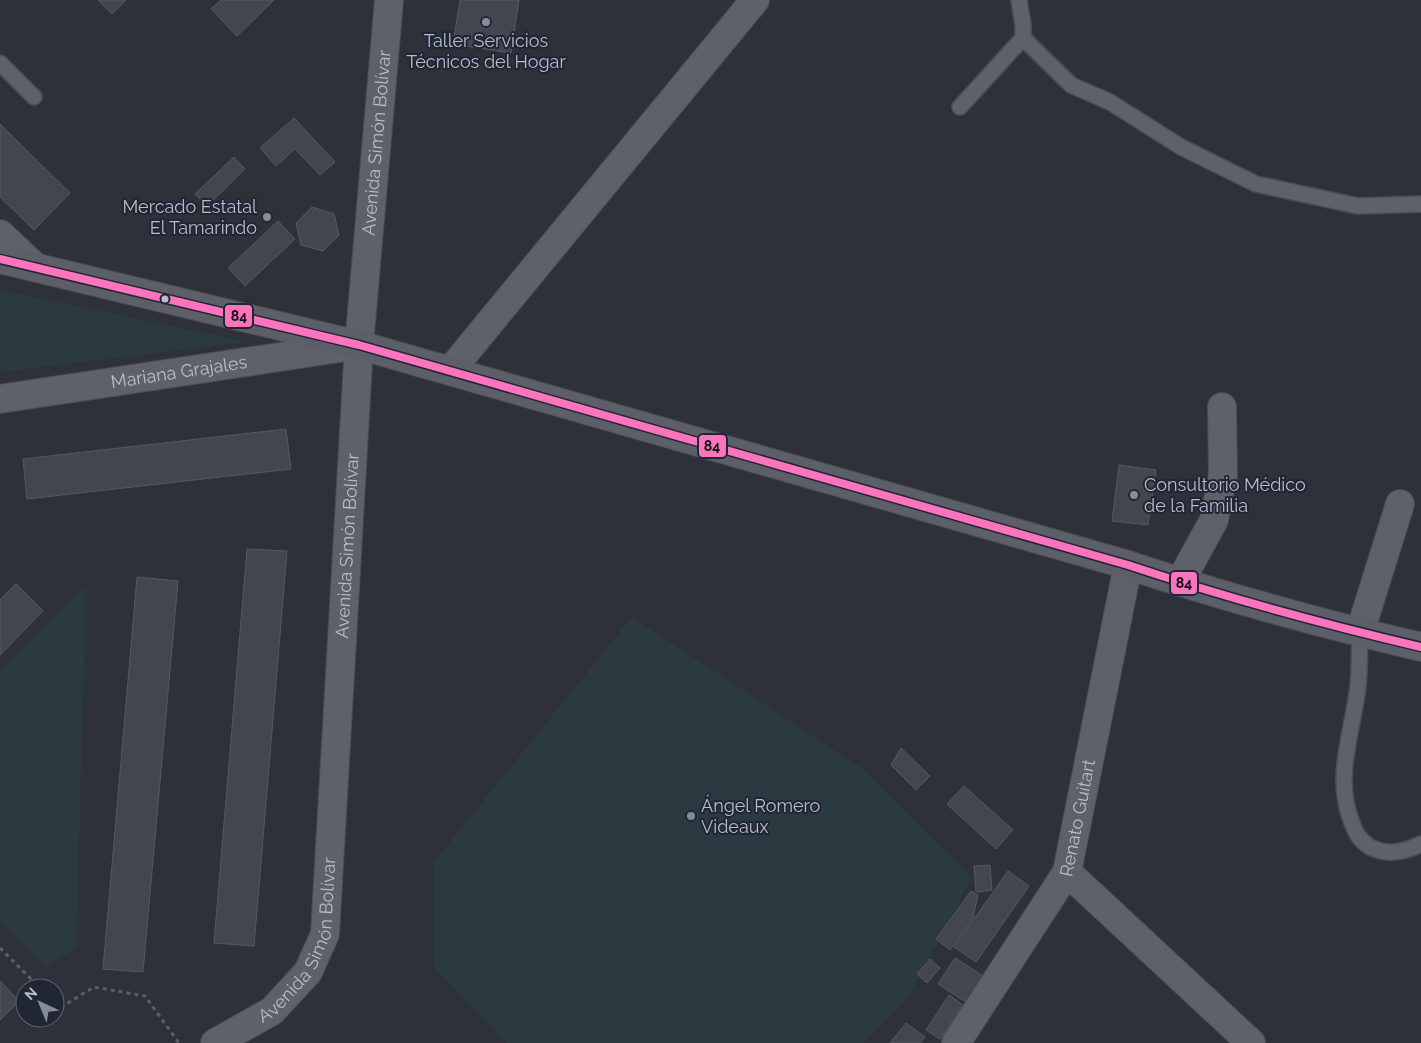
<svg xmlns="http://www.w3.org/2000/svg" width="1421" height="1043" viewBox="0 0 1421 1043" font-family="Raleway,sans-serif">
<rect width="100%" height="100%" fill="#2e313a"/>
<!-- green -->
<path fill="#2b3a40" d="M 0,290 L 248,342 L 0,372 Z
M 84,587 L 85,629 L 76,949 L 46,966 L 0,920 L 0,672 Z
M 632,617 L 863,769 L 972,877 L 908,998 L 863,1043 L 507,1043 L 433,967 L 433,863 Z"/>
<!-- building -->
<path fill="#43464e" stroke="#565961" d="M 98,0 L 126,0 L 112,14 Z
M 221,0 L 274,0 L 237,36 L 211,9 Z
M 460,0 L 519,0 L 511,53 L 453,44 Z
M 294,118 L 335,162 L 320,175 L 295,149 L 276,166 L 260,148 Z
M 0,124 L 70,193 L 34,230 L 0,197 Z
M 234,157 L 245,169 L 207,206 L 195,194 Z
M 312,207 L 334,214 L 339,235 L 323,251 L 301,245 L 296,223 Z
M 278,221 L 295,239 L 245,286 L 228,268 Z
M 286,429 L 291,469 L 27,499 L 23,459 Z
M 1119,465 L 1156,470 L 1148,525 L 1112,521 Z
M 247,549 L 287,551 L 254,946 L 214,943 Z
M 137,577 L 178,581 L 143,972 L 103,969 Z
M 16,584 L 43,611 L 0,655 L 0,600 Z
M 901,748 L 930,776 L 916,790 L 891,765 Z
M 964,786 L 1013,830 L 996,849 L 947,804 Z
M 990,865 L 992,890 L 976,892 L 974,866 Z
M 1008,871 L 1029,886 L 976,962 L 954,947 Z
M 971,891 L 978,895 L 973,918 L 950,950 L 936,939 Z
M 955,958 L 983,976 L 966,1002 L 938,984 Z
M 930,959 L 940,968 L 927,983 L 917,974 Z
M 0,981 L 19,1001 L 0,1020 Z
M 949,995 L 963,1005 L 940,1039 L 926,1030 Z
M 906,1023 L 925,1037 L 920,1043 L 890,1043 Z"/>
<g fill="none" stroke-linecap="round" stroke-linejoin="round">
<defs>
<path id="service" d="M 1023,38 L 1071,85 L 1110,102 L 1181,147 L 1256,184 L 1358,206 L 1421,204
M 0,63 L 34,97
M 960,107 L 1023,38 L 1023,25 L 1019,0
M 1360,632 C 1359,650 1360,668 1358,686 C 1353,731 1334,776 1351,820 C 1355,832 1359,840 1370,847 C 1388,856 1404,852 1421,844"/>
<g id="minor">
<path d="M 0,234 L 34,266"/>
<path d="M 450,371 L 755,0"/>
<path id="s1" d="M 0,399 L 359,345 L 389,0"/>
<path d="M 1180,582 L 1214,520 L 1223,475 L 1222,407"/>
<path d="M 1360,632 L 1400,504"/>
<path d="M 1067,872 L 1251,1043"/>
<path id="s2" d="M 956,1043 L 1067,872 L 1128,565"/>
</g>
<g id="tertiary">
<path id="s3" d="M 215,1043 L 272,1011 L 308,972 L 325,934 L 359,345"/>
</g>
<path id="secondary" d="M 0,259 L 359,345 L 1128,565 C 1224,597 1323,624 1421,647"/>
</defs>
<!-- service casing -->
<use href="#service" stroke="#4a4c53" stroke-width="18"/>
<!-- minor casing -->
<use href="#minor" stroke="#4a4c53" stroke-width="30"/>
<!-- tertiary casing -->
<use href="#tertiary" stroke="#4a4c53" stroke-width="30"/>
<!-- secondary casing -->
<use href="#secondary" stroke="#4a4c53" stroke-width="30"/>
<!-- path -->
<path stroke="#5b5f65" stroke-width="3" stroke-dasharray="4 4" stroke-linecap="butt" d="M 0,948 L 40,988
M 55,1003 L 60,1008 L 94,987 L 145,996 L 179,1043"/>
<!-- service -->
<use href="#service" stroke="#5e6168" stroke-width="15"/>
<!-- minor -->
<use href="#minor" stroke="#5e6168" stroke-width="28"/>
<!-- tertiary -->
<use href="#tertiary" stroke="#5e6168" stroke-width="28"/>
<!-- secondary -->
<use href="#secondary" stroke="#5c5f67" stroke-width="28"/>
<defs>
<path id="bus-1" d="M 0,259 L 359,345 L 1128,565 C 1224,597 1323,624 1421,647"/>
</defs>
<!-- bus-1 casing -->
<use href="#bus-1" stroke="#212635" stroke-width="11"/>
<!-- bus-1 -->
<use href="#bus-1" stroke="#fc73be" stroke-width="8"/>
</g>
<!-- markers -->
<g fill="#888c98" stroke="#212635" stroke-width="2">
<circle cx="486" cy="22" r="5"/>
<circle cx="267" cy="217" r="5"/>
<circle cx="1134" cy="495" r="5"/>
<circle cx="691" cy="816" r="5"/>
</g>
<circle fill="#b9bdca" stroke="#212635" stroke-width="2" cx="165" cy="299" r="4.5"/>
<g text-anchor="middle" stroke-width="4" stroke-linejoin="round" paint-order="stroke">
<!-- poi labels -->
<g font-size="18" fill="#b9bdca" stroke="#212635" text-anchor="start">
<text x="486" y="47" text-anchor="middle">Taller Servicios<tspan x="486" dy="21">Técnicos del Hogar</tspan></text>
<text x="257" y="213" text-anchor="end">Mercado Estatal<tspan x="257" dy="21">El Tamarindo</tspan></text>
<text x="1144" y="491">Consultorio Médico<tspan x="1144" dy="21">de la Familia</tspan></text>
<text x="701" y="812">Ángel Romero<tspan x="701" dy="21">Videaux</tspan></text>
</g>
<!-- street labels -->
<g font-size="18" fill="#b9bdca" stroke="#212635">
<text dy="6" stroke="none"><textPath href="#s1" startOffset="566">Avenida Simón Bolívar</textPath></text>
<text dy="6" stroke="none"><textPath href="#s1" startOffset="181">Mariana Grajales</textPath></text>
<text dy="6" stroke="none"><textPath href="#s3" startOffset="549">Avenida Simón Bolívar</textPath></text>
<text dy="6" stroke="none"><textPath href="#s2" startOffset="259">Renato Guitart</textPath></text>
<text dy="6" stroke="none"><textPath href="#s3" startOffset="144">Avenida Simón Bolívar</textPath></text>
</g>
</g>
<g stroke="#212635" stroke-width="2">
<rect x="224" y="304" width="29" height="24" rx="5" fill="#fc73be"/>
<rect x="698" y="434" width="29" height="24" rx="5" fill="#fc73be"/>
<rect x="1170" y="571" width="28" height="24" rx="5" fill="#fc73be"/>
</g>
<g font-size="14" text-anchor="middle" font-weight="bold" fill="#111">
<text x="239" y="321">84</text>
<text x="712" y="451">84</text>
<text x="1184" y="588">84</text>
</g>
<!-- north arrow -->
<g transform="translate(40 1003) rotate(316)"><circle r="24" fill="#212635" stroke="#5e6271"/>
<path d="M0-4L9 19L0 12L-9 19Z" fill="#888c98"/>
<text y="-8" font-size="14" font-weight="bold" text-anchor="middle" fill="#b9bdca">N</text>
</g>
</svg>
